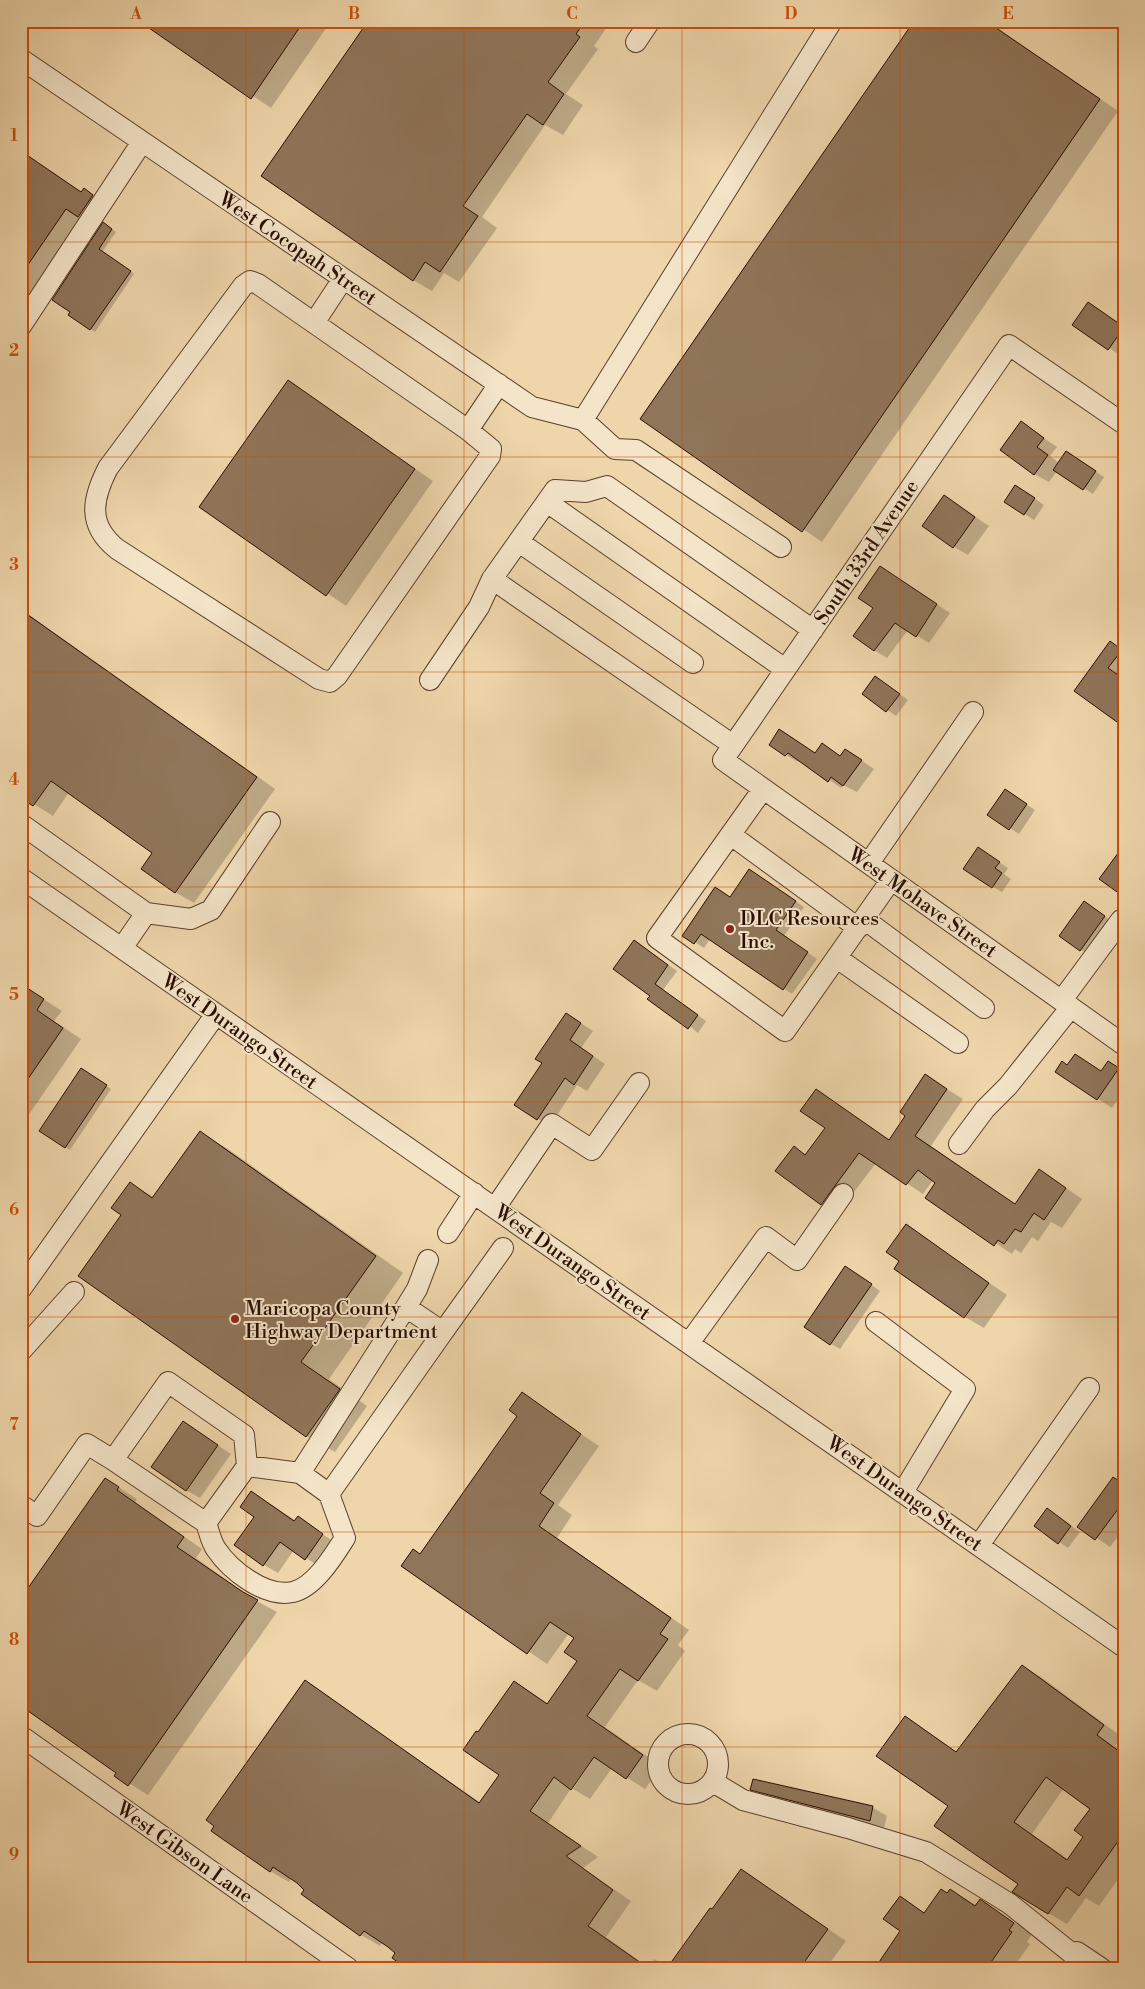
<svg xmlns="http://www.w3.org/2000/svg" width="1145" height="1989" viewBox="0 0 1145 1989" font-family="'Libre Bodoni',serif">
<rect width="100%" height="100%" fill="#eed5aa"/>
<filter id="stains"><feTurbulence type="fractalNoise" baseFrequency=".004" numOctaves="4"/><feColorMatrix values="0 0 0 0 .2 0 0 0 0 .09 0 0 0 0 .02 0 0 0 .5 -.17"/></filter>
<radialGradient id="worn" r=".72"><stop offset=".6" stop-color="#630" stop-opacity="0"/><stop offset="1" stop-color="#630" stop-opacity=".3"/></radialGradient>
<!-- shadow -->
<path fill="#0003" fill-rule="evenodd" d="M 141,21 L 331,21 L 271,108 Z
M 369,21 L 611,21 L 594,46 L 598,49 L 566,94 L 583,105 L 563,135 L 545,125 L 482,217 L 497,228 L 459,282 L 444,273 L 432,291 L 413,280 Z
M 915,21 L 987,21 L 1118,111 L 822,542 L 641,419 Z
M 1107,21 L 1124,21 L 1124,32 Z
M 21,152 L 83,193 L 84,190 L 103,201 L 21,315 Z
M 108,226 L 116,232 L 102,252 L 134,274 L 95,332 L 70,315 Z
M 1098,309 L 1124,328 L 1124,346 L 1118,354 L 1074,324 Z
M 288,382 L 433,481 L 346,606 L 201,507 Z
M 1021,423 L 1057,447 L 1050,456 L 1059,463 L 1075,458 L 1104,477 L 1093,494 L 1057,471 L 1049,482 L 1034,474 Z
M 1025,492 L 1044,505 L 1034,520 L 1005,501 Z
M 944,496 L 989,526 L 968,555 L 954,547 Z
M 881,567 L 950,613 L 929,643 L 908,630 L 887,658 L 874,650 L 875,608 Z
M 21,609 L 275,789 L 194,903 L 175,892 L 154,852 L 69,792 L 53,816 L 21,796 Z
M 1110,643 L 1124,651 L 1122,678 L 1124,679 L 1124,725 L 1076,691 Z
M 875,677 L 908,700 L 896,716 L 863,693 Z
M 780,730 L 819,758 L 822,745 L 841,756 L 846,750 L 874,769 L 857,792 L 843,785 L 841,788 L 800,760 L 798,762 L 786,755 Z
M 1014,796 L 1035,810 L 1019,834 L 989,815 Z
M 987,854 L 1008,868 L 1004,874 L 1011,879 L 1002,892 L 993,887 Z
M 759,876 L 804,907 L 784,936 L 817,959 L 792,994 L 710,939 L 704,948 L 684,935 Z
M 1084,902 L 1113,922 L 1090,955 L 1081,950 Z
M 643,947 L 677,971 L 663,990 L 706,1021 L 698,1033 L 652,995 Z
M 21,985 L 62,1011 L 54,1021 L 81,1039 L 21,1126 Z
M 567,1014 L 593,1031 L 581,1048 L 605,1064 L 587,1091 L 577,1085 L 550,1126 L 538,1119 L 544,1063 Z
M 1108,1063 L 1124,1072 L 1124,1090 L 1112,1108 L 1056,1072 L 1068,1066 L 1102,1072 Z
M 81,1070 L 111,1089 L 70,1150 L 41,1131 Z
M 926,1076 L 963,1099 L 931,1146 L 1016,1205 L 1039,1171 L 1056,1181 L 1082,1199 L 1062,1228 L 1051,1222 L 1038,1241 L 1032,1237 L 1021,1253 L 1015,1249 L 1012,1254 L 926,1197 L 937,1183 L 933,1180 L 923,1194 L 876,1163 L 838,1213 L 822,1204 L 794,1148 L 807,1155 L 827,1128 L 816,1091 L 890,1140 L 907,1115 Z
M 200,1133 L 228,1149 L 403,1273 L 329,1379 L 367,1406 L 335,1452 L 307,1436 L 123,1215 L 131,1184 L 154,1197 Z
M 906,1226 L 1007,1295 L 984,1328 L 965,1317 L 901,1261 Z
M 855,1273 L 880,1291 L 840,1349 L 831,1344 Z
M 522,1394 L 599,1446 L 558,1505 L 572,1515 L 557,1538 L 689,1630 L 678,1645 L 685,1651 L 657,1691 L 638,1680 L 605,1727 L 661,1766 L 645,1789 L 612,1768 L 590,1799 L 573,1789 L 598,1752 L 596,1751 L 548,1823 L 598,1857 L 583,1868 L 631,1901 L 606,1937 L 648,1967 L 654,1959 L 669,1968 L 741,1870 L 846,1941 L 826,1968 L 408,1968 L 397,1953 L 382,1942 L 380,1946 L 361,1935 L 303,1894 L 306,1889 L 292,1878 L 289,1882 L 270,1871 L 213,1831 L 306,1682 L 481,1803 L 501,1775 L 479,1734 L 515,1682 L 549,1704 L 579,1661 L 576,1638 L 569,1633 L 547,1664 L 403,1565 L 421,1555 L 519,1416 Z
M 183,1422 L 231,1454 L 200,1498 L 186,1490 Z
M 106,1479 L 137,1499 L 135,1502 L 202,1549 L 196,1558 L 253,1599 L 277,1612 L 148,1795 L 116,1775 Z
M 1124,1484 L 1124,1528 L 1110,1547 L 1079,1526 Z
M 252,1492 L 296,1521 L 298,1518 L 336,1543 L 320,1567 L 294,1550 L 278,1573 L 264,1565 Z
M 1056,1515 L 1080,1532 L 1068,1548 L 1036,1526 Z
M 1022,1666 L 1041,1677 L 1122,1737 L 1115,1746 L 1124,1753 L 1124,1871 L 1099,1906 L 1086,1898 L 1067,1924 L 1048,1913 L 1019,1884 L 950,1806 L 905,1717 L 957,1752 ZM 1064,1788 L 1091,1808 L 1085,1837 L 1069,1860 L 1032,1834 Z
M 752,1789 L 872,1807 L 887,1816 L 884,1828 L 766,1797 Z
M 951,1890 L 977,1906 L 980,1901 L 1032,1934 L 1027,1942 L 1030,1944 L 1013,1968 L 876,1968 L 902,1931 L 900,1898 L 925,1913 Z
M 840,1964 L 846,1968 L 838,1968 Z"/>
<!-- building -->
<path fill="#8f7559" stroke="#290d01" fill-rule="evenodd" d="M 139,21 L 304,21 L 251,99 Z
M 368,21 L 585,21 L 576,34 L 580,37 L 548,82 L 564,94 L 543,125 L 527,114 L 463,206 L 478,216 L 440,272 L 425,262 L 413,281 L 261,176 Z
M 914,21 L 986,21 L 1100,99 L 802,532 L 640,419 Z
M 21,151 L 81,192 L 84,188 L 93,195 L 78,217 L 66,209 L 21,275 Z
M 103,222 L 112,229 L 99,249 L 131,271 L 90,330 L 68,315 L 70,312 L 52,300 Z
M 1088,302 L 1124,327 L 1108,350 L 1072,325 Z
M 288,380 L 415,469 L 326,596 L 199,507 Z
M 1021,421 L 1044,438 L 1037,447 L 1048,455 L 1034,475 L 1000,450 Z
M 1066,451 L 1096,471 L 1083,490 L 1053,470 Z
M 1015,485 L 1035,498 L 1024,515 L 1004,502 Z
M 944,495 L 975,517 L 953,548 L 922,526 Z
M 880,566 L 937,604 L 916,637 L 895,623 L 874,651 L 853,636 L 873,608 L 858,598 Z
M 21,610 L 257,777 L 175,893 L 141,869 L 152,853 L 51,781 L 33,806 L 21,798 Z
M 1110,641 L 1122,650 L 1108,668 L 1124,679 L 1124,713 L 1117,722 L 1074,691 Z
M 875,676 L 900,694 L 886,712 L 862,694 Z
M 779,729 L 815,753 L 822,743 L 840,756 L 845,749 L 862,760 L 843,786 L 831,777 L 828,782 L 788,753 L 785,756 L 769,745 Z
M 1005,789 L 1027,804 L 1009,830 L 987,815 Z
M 1124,845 L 1124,897 L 1099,879 Z
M 978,847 L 1000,862 L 995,868 L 1002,873 L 992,888 L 963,869 Z
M 749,869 L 796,901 L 776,930 L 808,952 L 783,990 L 701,934 L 694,944 L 682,936 L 715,887 L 730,897 Z
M 1084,901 L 1105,916 L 1080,951 L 1059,936 Z
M 634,940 L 668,965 L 655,984 L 698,1015 L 688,1029 L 647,999 L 650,996 L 613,969 Z
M 21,984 L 44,999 L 37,1010 L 63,1028 L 21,1089 Z
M 566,1013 L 581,1023 L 570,1040 L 593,1056 L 574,1085 L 565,1078 L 537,1120 L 514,1105 L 542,1063 L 535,1059 Z
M 1075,1054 L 1101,1071 L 1108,1061 L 1119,1068 L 1097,1100 L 1055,1072 L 1062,1061 L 1067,1065 Z
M 81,1068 L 107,1085 L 65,1148 L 39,1131 Z
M 925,1074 L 947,1089 L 915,1136 L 1015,1204 L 1039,1169 L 1066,1188 L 1044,1220 L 1034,1213 L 1021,1232 L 1015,1229 L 1004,1244 L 998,1240 L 994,1246 L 925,1198 L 935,1183 L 918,1170 L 906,1185 L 859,1153 L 821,1205 L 775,1171 L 794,1146 L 805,1155 L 825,1128 L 800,1111 L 816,1089 L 889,1140 L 905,1116 L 900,1112 Z
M 200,1131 L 376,1256 L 301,1362 L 340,1389 L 306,1437 L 78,1276 L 121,1215 L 111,1208 L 130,1182 L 152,1198 Z
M 906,1224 L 989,1283 L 964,1318 L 894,1269 L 899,1261 L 886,1252 Z
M 845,1266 L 872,1284 L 830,1345 L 804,1327 Z
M 522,1392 L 581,1434 L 540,1493 L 554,1503 L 539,1526 L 671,1618 L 660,1634 L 668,1639 L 638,1681 L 620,1669 L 587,1716 L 643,1755 L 626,1779 L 594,1757 L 571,1790 L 554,1777 L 530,1811 L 581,1846 L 566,1856 L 613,1890 L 588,1926 L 648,1968 L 406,1968 L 392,1958 L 395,1953 L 388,1947 L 364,1931 L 360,1936 L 301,1894 L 304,1890 L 297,1883 L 273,1867 L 270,1872 L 211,1831 L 214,1826 L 206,1820 L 305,1680 L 479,1803 L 499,1775 L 463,1750 L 476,1731 L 478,1732 L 514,1681 L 547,1704 L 577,1661 L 564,1652 L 574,1638 L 550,1622 L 527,1654 L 401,1566 L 413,1549 L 420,1554 L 517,1416 L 509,1410 Z
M 183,1421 L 218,1445 L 186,1491 L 151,1467 Z
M 1113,1477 L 1124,1484 L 1124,1501 L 1095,1540 L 1077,1527 Z
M 105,1478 L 119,1487 L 117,1490 L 184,1537 L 177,1547 L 243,1592 L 258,1600 L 128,1786 L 114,1776 L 116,1773 L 21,1706 L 21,1598 Z
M 251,1491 L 294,1521 L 298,1516 L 323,1534 L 305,1560 L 280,1542 L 263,1566 L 234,1545 L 254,1517 L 240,1507 Z
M 1047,1508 L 1071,1526 L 1058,1544 L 1034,1526 Z
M 1022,1665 L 1104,1725 L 1097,1735 L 1124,1755 L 1124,1843 L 1119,1840 L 1079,1896 L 1067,1887 L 1048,1914 L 1012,1892 L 1018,1884 L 934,1826 L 948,1806 L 876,1756 L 905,1716 L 956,1752 ZM 1046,1777 L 1090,1809 L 1074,1830 L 1083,1837 L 1067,1860 L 1014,1822 Z
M 753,1779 L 873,1806 L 870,1821 L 750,1790 Z
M 741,1869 L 828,1929 L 800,1968 L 667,1968 L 710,1908 L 712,1909 Z
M 941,1889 L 947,1893 L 950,1889 L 975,1906 L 980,1899 L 1014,1923 L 1009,1930 L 1012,1932 L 987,1968 L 875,1968 L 900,1931 L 883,1919 L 900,1896 L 924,1913 Z"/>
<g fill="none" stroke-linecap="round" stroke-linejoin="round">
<defs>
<path id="minor" d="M 636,42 L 650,21
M 21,59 L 532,407 L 583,420 L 615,449 L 636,450 L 781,547
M 250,281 L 258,284 L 468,430 L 491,449 L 490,456 L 337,676 L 330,682 L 319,679 L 117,549 C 87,525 92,499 108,468 L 243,286 Z
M 314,323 L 343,279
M 21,326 L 142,142
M 583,420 L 832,21
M 1124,424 L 1009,345 L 723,760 L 1124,1045
M 468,430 L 499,384
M 547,502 L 785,669
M 519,542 L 693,663
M 430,680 L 479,607 L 492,579
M 733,745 L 492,579 L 555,490 L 586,492 L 607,486 L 813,630
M 763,789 L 657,938 L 785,1031 L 891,880
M 21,824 L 146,913 L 191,919 L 211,910 L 270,822
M 731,835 L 858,928
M 869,863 L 973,712
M 21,878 L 1124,1647
M 864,919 L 984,1008
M 122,948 L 146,913
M 837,958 L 958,1043
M 1062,1000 L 1121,920 L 1124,919
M 959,1144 L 985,1109 L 1008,1086 L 1071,1007
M 495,1208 L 552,1124 L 592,1150 L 639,1083
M 448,1233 L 474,1193
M 21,1289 L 216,1014
M 876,1322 L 965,1389 L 903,1492
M 443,1332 L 503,1248
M 689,1343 L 766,1237 L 797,1260 L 843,1194
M 21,1351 L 74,1292
M 247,1466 L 244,1435 L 168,1382 L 113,1460 L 206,1523 L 247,1466 L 300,1473 L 406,1307 L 417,1289 L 428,1260
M 300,1473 L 329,1494
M 21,1505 L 37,1516 L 87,1444 L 113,1460
M 206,1523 C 209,1531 211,1542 216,1549 C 230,1570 265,1598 293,1592 C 315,1587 334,1555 345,1538 L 329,1494 L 443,1332 L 406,1307
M 979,1545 L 1089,1388
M658 1764a30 30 0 1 1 60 0a30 30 0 1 1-60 0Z
M 21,1736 L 348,1968
M 713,1782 L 743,1800 L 848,1828 L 926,1852 L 1010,1904 L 1075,1956
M 1077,1952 L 1101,1968"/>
</defs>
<!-- minor casing -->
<use href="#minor" stroke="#5a3f2b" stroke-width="22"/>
<!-- minor -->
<use href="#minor" stroke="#f4e4c8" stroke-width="20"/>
</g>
<!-- grid -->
<path fill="none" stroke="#cb4e0a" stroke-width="1" stroke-opacity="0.55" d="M 246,21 L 246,1968M 464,21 L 464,1968M 682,21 L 682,1968M 900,21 L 900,1968M 21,242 L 1124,242M 21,457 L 1124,457M 21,672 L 1124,672M 21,887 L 1124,887M 21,1102 L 1124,1102M 21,1317 L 1124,1317M 21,1532 L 1124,1532M 21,1747 L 1124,1747"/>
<!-- markers -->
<g fill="#8f2418" stroke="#f4e4c8" stroke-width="2">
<circle cx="730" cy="929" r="5"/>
<circle cx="235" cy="1319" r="5"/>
</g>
<g text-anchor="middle" stroke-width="4" stroke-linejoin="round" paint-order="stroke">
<!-- street labels -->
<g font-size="20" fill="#290d01" stroke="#f4e4c8">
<text transform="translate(298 248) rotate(34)" y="7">West Cocopah Street</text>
<text transform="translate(866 552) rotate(-56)" y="7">South 33rd Avenue</text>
<text transform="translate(923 902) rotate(35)" y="7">West Mohave Street</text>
<text transform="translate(240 1031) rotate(35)" y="7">West Durango Street</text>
<text transform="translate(573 1262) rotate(35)" y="7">West Durango Street</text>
<text transform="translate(905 1493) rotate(35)" y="7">West Durango Street</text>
<text transform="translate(185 1852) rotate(35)" y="7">West Gibson Lane</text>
</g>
<!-- poi labels -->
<g font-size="20" fill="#290d01" stroke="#f4e4c8" text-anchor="start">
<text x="740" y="925">DLC Resources<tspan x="740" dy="23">Inc.</tspan></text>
<text x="245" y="1315">Maricopa County<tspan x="245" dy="23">Highway Department</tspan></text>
</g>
</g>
<!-- margin -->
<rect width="1145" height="1989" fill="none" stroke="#eed5aa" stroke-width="55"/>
<rect x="28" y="28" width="1090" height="1934" fill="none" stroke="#cb4e0a" stroke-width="2"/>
<g font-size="16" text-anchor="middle" font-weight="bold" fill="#cb4e0a">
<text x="136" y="19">A</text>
<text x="354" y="19">B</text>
<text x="572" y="19">C</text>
<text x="791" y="19">D</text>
<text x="1008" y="19">E</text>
<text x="14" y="141">1</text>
<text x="14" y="356">2</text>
<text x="14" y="570">3</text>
<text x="14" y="785">4</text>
<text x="14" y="1000">5</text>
<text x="14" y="1215">6</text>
<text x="14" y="1430">7</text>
<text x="14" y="1645">8</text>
<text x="14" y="1860">9</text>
</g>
<rect width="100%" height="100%" filter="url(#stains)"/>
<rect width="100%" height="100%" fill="url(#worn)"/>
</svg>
